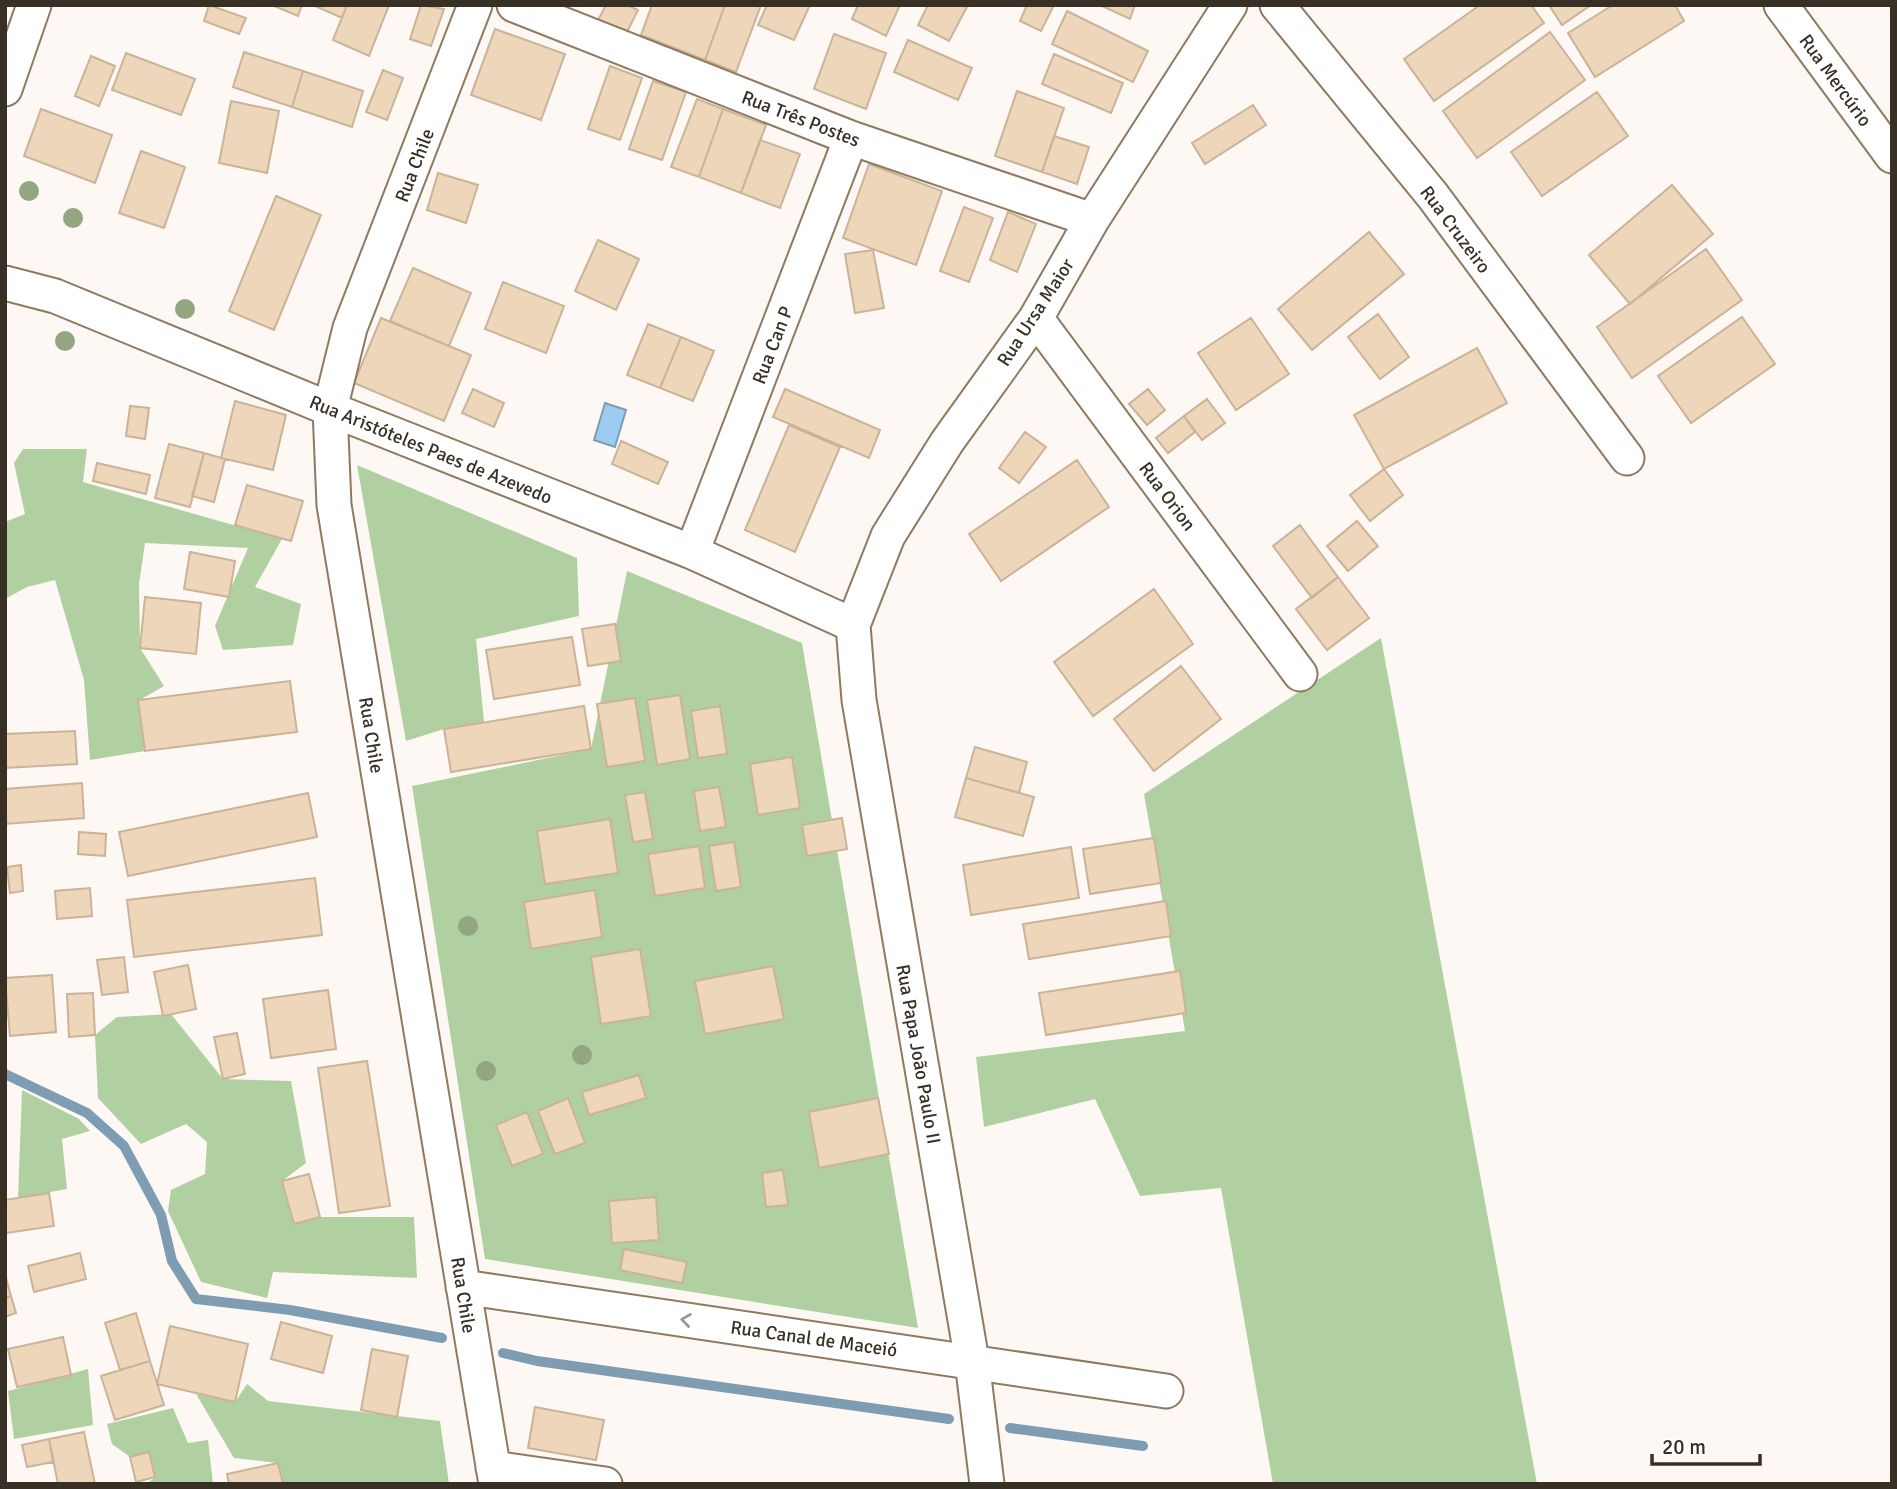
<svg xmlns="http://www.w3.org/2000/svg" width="1897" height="1489" viewBox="0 0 1897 1489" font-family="Signika,sans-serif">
<rect width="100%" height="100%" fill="#fdf8f3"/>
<!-- forest -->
<path fill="#b1d0a2" d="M 23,449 L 87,449 L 83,482 L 282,539 L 255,587 L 301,604 L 293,645 L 223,650 L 215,626 L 248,548 L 145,543 L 139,584 L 140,648 L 164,686 L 138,701 L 145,751 L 90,760 L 84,680 L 55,580 L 27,587 L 5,599 L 5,522 L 25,514 L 14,463 Z
M 357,465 L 577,558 L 579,616 L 476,639 L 484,722 L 444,729 L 406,741 Z
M 627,571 L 802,643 L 918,1328 L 485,1259 L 412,786 L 591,749 Z
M 1381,638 L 1537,1484 L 1273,1484 L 1221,1188 L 1140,1196 L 1095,1099 L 984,1127 L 976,1057 L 1185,1031 L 1144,794 Z
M 171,1014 L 223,1079 L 291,1081 L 306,1163 L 282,1181 L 294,1224 L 320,1217 L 414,1217 L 417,1278 L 273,1272 L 267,1298 L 201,1282 L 168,1211 L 171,1190 L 205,1174 L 207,1142 L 186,1124 L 141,1144 L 98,1098 L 95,1035 L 117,1017 Z
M 22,1090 L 79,1119 L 90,1131 L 62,1139 L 67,1189 L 18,1198 Z
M 88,1369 L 93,1425 L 14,1439 L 8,1391 Z
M 247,1384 L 268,1401 L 440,1421 L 449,1484 L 283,1484 L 278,1463 L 234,1458 L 196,1394 L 235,1402 Z
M 173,1408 L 188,1443 L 208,1440 L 213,1484 L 147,1484 L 155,1477 L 149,1452 L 130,1457 L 112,1444 L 107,1424 Z"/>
<!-- water -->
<path fill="#9cccf0" stroke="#7e9db3" stroke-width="2" d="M 605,403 L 626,410 L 615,447 L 594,440 Z"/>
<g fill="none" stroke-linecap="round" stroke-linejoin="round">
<!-- stream -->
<path stroke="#7e9db3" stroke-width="10" d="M 5,1074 L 87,1113 L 124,1146 L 161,1215 L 172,1261 L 196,1299 L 290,1310 L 442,1338
M 503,1353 L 537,1361 L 949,1419
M 1010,1428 L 1143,1446"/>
</g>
<!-- building -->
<path fill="#eed6ba" stroke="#cab398" stroke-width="2" d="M 209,5 L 246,18 L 239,34 L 204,21 Z
M 272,5 L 302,5 L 298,16 Z
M 313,5 L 347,5 L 342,18 Z
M 347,5 L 389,5 L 369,56 L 333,40 Z
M 421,5 L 444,9 L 431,46 L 410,39 Z
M 606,5 L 627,5 L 638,10 L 626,34 L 598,20 Z
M 652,5 L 725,5 L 705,60 L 641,35 Z
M 725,5 L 761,5 L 736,72 L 705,60 Z
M 767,5 L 810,5 L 794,40 L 758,25 Z
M 858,5 L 900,5 L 886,36 L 852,19 Z
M 928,5 L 968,5 L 949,41 L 918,25 Z
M 1027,5 L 1054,5 L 1041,31 L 1020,21 Z
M 1100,5 L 1135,5 L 1130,19 Z
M 1480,5 L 1531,5 L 1544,23 L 1434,101 L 1404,59 Z
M 1549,5 L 1591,5 L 1562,25 Z
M 1613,5 L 1675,5 L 1684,21 L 1595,77 L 1568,33 Z
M 1067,11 L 1148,51 L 1133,82 L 1052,44 Z
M 495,29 L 565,54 L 541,120 L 471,95 Z
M 1550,32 L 1585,80 L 1477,158 L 1443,111 Z
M 834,34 L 886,53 L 866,109 L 814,89 Z
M 908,40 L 972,68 L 958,100 L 894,72 Z
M 244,52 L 303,71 L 292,107 L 233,87 Z
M 126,53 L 195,79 L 181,115 L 112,90 Z
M 1054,54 L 1123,83 L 1111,113 L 1042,84 Z
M 91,56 L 115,66 L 99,106 L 75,96 Z
M 610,66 L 642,78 L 620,140 L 588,129 Z
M 383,70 L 403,78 L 387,120 L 366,112 Z
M 303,71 L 363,91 L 352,127 L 292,107 Z
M 653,81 L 686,92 L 662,160 L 629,149 Z
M 1017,91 L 1064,108 L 1042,172 L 995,156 Z
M 1597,92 L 1628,136 L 1542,196 L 1511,152 Z
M 697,99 L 723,109 L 699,177 L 671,167 Z
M 231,101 L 279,111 L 267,173 L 219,163 Z
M 1253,105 L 1266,125 L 1205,164 L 1192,143 Z
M 41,109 L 112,135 L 95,183 L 24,156 Z
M 723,109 L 766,125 L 741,193 L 699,177 Z
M 1054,136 L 1089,147 L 1077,184 L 1042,172 Z
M 760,140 L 800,154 L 780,208 L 741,193 Z
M 141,151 L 185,167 L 164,228 L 119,213 Z
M 869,164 L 942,191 L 916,265 L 843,238 Z
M 438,173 L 478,185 L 466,223 L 427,210 Z
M 1672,185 L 1713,234 L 1630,304 L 1589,255 Z
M 276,196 L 321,215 L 274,330 L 229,311 Z
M 964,207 L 993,218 L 969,282 L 940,271 Z
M 1008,212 L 1036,224 L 1017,272 L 990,260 Z
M 1369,232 L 1404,274 L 1312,350 L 1278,309 Z
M 598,240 L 639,259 L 616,310 L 575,291 Z
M 1706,249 L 1742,300 L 1632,378 L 1597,327 Z
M 873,250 L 884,308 L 855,313 L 845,254 Z
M 413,268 L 471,293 L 449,346 L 390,321 Z
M 503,282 L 564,306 L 546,353 L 485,329 Z
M 1378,314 L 1409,357 L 1380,379 L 1348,337 Z
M 1742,317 L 1775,364 L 1691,423 L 1658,376 Z
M 381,318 L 471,355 L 444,421 L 354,383 Z
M 1251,318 L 1289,374 L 1236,410 L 1198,353 Z
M 648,324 L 681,337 L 660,388 L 627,375 Z
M 681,337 L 714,351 L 693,401 L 660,388 Z
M 1477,348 L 1507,403 L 1384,469 L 1354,415 Z
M 473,389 L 504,403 L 494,427 L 462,413 Z
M 785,389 L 880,430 L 869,458 L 773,417 Z
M 1148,389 L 1165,410 L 1147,425 L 1129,404 Z
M 1207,399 L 1225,423 L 1202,440 L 1184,416 Z
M 235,401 L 286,415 L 273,470 L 221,458 Z
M 130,406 L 149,408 L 145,439 L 126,436 Z
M 1184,416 L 1195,432 L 1168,453 L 1156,438 Z
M 789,425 L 840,447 L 795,552 L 745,530 Z
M 1025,432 L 1046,447 L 1019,483 L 999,468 Z
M 621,441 L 668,462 L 658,484 L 612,464 Z
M 169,444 L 204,453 L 190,507 L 155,498 Z
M 204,453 L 225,459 L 214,502 L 192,496 Z
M 1077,460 L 1109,507 L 1001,581 L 969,534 Z
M 97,463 L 150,475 L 146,494 L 93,481 Z
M 1384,469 L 1403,495 L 1370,521 L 1350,495 Z
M 247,485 L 303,501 L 291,541 L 235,525 Z
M 1357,521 L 1378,546 L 1348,571 L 1327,546 Z
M 1300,525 L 1338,577 L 1312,598 L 1273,546 Z
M 190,552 L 235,561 L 229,597 L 184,589 Z
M 1338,577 L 1369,618 L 1327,650 L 1296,609 Z
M 1154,589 L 1193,644 L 1093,716 L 1054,662 Z
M 145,597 L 201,603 L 196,654 L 140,648 Z
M 615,624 L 621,661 L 588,666 L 582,629 Z
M 572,637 L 580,685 L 494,699 L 486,650 Z
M 1181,666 L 1221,719 L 1154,771 L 1114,719 Z
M 290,681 L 297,732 L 145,751 L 138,700 Z
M 680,695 L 690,759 L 657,765 L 647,700 Z
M 635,698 L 645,761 L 607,767 L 597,704 Z
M 584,706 L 591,749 L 451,772 L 444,729 Z
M 720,706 L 727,754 L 698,758 L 691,711 Z
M 75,731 L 77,764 L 5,768 L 5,734 Z
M 975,747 L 1027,762 L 1019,793 L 966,778 Z
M 792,757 L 800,808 L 758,815 L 750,764 Z
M 966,778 L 1034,797 L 1023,836 L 955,817 Z
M 82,783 L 84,818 L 5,824 L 5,789 Z
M 719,787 L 726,827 L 700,831 L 694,791 Z
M 645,792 L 653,839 L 633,842 L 625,795 Z
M 308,793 L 317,837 L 128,876 L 119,832 Z
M 842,818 L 847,849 L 807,856 L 802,825 Z
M 610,819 L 618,873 L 545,884 L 537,831 Z
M 79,832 L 106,834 L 105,856 L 78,854 Z
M 1154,838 L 1161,883 L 1090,894 L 1083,849 Z
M 734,842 L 741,887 L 716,891 L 709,846 Z
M 699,846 L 705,888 L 655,896 L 648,854 Z
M 1071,847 L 1079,898 L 971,915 L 963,865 Z
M 21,865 L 23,891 L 10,893 L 7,867 Z
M 315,878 L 322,935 L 134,957 L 127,900 Z
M 90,888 L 92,916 L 57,919 L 55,891 Z
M 595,890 L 602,937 L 531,949 L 524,902 Z
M 1166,901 L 1171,936 L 1029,959 L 1023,924 Z
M 640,949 L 651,1016 L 601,1024 L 591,957 Z
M 124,957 L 128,992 L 102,995 L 97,960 Z
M 188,965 L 196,1009 L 163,1016 L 154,972 Z
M 773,966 L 784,1019 L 705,1034 L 695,981 Z
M 1180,971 L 1186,1013 L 1046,1035 L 1039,993 Z
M 52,975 L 56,1032 L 10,1036 L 5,978 Z
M 328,990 L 336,1049 L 271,1058 L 263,999 Z
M 93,993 L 95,1035 L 69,1037 L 67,994 Z
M 237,1033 L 245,1074 L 223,1079 L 214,1037 Z
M 367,1061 L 390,1206 L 339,1213 L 318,1068 Z
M 639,1075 L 646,1098 L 589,1115 L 582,1092 Z
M 568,1098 L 585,1143 L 555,1154 L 538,1111 Z
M 878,1098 L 889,1154 L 819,1168 L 809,1112 Z
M 527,1112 L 543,1154 L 512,1166 L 496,1125 Z
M 783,1170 L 788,1205 L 766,1207 L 762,1173 Z
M 309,1174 L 320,1217 L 294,1224 L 282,1181 Z
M 49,1193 L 54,1226 L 6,1233 L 5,1200 Z
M 656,1197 L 659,1240 L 612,1243 L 609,1201 Z
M 624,1249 L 687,1262 L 682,1283 L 620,1270 Z
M 80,1253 L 86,1279 L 34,1292 L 28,1266 Z
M 5,1274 L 11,1296 L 5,1298 Z
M 11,1296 L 16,1313 L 5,1317 L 5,1298 Z
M 136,1313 L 150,1361 L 120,1370 L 105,1323 Z
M 281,1322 L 332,1336 L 323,1373 L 271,1359 Z
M 170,1326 L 248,1344 L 235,1402 L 157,1384 Z
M 63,1337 L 71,1375 L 17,1387 L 8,1349 Z
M 372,1349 L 408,1356 L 397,1417 L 361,1410 Z
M 150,1361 L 164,1405 L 115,1420 L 101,1376 Z
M 535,1407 L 604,1420 L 596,1460 L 528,1448 Z
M 84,1432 L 95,1484 L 58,1484 L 49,1439 Z
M 49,1439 L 53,1462 L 27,1467 L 22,1445 Z
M 149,1452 L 155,1477 L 136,1482 L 130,1457 Z
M 278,1463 L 283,1484 L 229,1484 L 227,1474 Z"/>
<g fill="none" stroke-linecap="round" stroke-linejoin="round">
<defs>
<path id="minor" d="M 475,5 L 350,328 L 330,409 L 334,505 L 496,1484
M 514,5 L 851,138 L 1092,220
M 1277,5 L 1433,196 L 1627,458
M 1781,5 L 1892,156
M 5,89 L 34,5
M 5,283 L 55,296 L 330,409 L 692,552 L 853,625
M 1036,318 L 1300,674
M 692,552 L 851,138
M 463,1287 L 1166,1391
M 493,1468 L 605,1484
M 987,1484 L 972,1361 L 859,700 L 853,625 L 888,536 L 947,442 L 1036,318 L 1092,220 L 1230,5"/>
</defs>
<!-- minor casing -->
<use href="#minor" stroke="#8f7960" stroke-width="37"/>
<!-- minor -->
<use href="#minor" stroke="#fff" stroke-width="33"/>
</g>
<!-- trees -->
<g fill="#92a682">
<circle cx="29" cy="191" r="10"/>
<circle cx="73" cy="218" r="10"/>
<circle cx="185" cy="309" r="10"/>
<circle cx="65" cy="341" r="10"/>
<circle cx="468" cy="926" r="10"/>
<circle cx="582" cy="1055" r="10"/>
<circle cx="486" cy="1071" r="10"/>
</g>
<!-- one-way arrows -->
<defs><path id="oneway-chevron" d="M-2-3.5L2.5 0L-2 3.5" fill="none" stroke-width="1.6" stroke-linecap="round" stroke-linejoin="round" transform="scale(1.75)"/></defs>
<use stroke="#9c9892" href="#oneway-chevron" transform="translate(686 1320) rotate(-172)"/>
<g text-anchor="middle" stroke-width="5" stroke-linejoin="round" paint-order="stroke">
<!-- street labels -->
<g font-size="19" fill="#393025" stroke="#fff">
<text transform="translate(1836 80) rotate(54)" y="7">Rua Mercúrio</text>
<text transform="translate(801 118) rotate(21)" y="7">Rua Três Postes</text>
<text transform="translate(414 165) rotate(-69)" y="7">Rua Chile</text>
<text transform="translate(1456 229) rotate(53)" y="7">Rua Cruzeiro</text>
<text transform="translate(1035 312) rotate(-57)" y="7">Rua Ursa Maior</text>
<text transform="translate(772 345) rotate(-69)" y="7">Rua Can P</text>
<text transform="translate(431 449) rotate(22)" y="7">Rua Aristóteles Paes de Azevedo</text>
<text transform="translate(1168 496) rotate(53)" y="7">Rua Orion</text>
<text transform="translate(372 735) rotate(81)" y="7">Rua Chile</text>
<text transform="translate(919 1054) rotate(80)" y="7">Rua Papa João Paulo II</text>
<text transform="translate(464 1295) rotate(81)" y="7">Rua Chile</text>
<text transform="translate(814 1338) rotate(8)" y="7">Rua Canal de Maceió</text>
</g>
</g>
<!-- border -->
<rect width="1897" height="1489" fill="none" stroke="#393025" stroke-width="14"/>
<!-- scale -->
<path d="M1652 1454v10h108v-10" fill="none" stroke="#393025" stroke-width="3.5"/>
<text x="1662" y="1454" font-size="21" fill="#393025" stroke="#ffffff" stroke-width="5" paint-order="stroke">20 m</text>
</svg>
